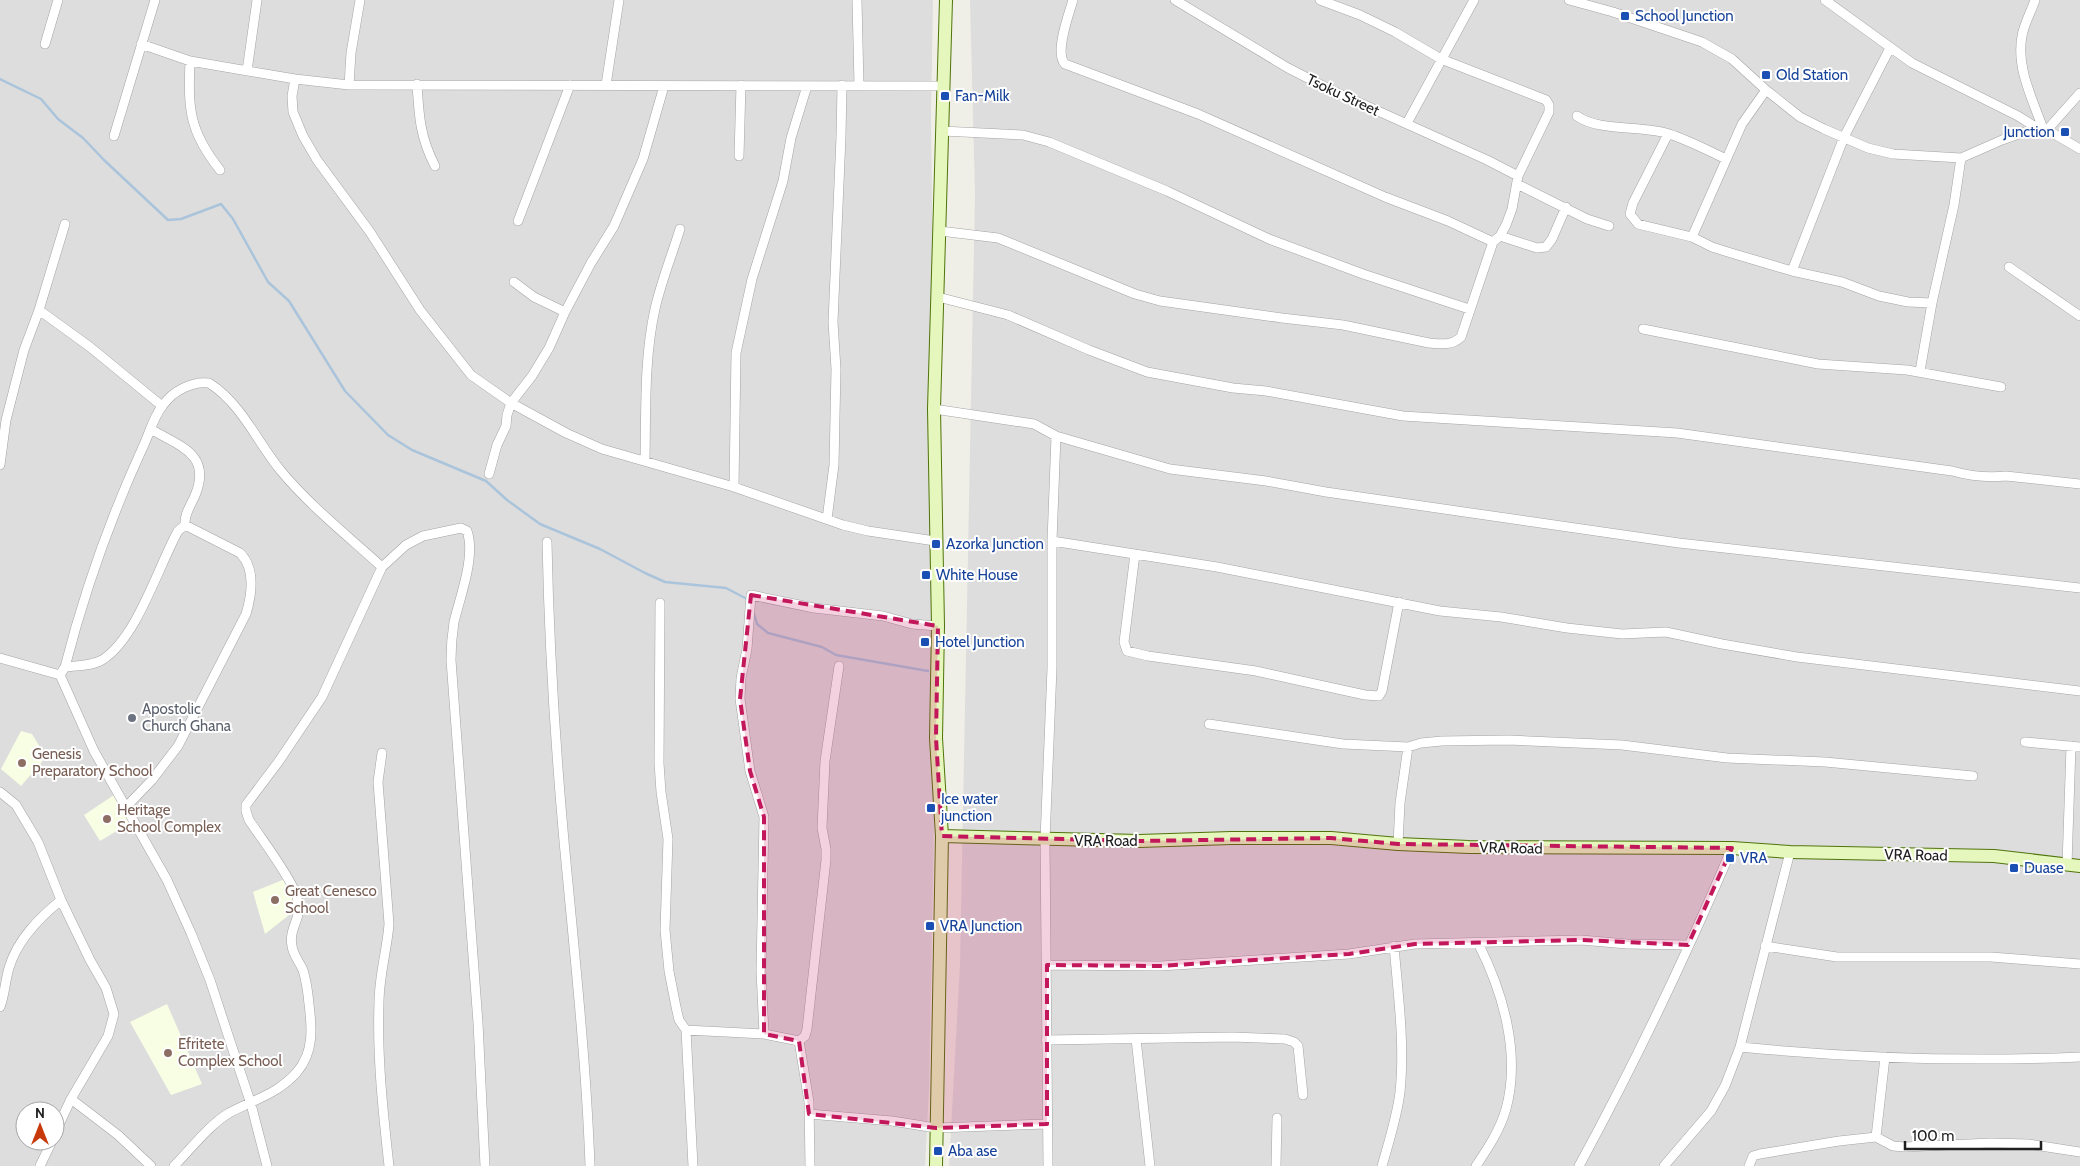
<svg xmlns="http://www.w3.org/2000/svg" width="2080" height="1166" viewBox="0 0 2080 1166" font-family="Cabin,sans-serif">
<rect width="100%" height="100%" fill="#f0efe7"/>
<!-- residential -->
<path fill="#dedddd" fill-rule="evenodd" d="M 0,0 L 933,0 L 931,114 L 937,659 L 929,1090 L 925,1166 L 0,1166 ZM 25,1111 L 55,1111 L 55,1141 L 25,1141 Z
M 970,0 L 2080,0 L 2080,1166 L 949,1166 L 960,964 L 975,193 Z"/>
<!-- education -->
<path fill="#f7fee3" d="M 21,731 L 32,734 L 46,757 L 21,786 L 1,769 Z
M 114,795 L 130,823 L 100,841 L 84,815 Z
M 285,879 L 298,908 L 265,934 L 253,892 Z
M 167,1004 L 202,1084 L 171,1095 L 130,1022 Z"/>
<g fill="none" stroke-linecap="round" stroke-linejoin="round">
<!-- stream -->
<path stroke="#aac4db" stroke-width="2.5" d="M 0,79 L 41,99 L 58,119 L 83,138 L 104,160 L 168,220 L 181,219 L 221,204 L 233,219 L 268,282 L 289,301 L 345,391 L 388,435 L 412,450 L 486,481 L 507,500 L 540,524 L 600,549 L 645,573 L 665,582 L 726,588 L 747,599
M 754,614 L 757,624 L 768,633 L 822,647 L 836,655 L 928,671"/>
<defs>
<path id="street" d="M 857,0 L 859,85
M 1073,0 C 1069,14 1054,53 1065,64 L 1198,114 L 1385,197 L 1448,221 L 1493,242
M 1175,0 L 1288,68 L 1329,89 L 1487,160 L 1518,176
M 1569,0 L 1613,12 L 1702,42 L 1732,59 L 1766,90 L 1800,117 L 1824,129 L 1868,148 L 1893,154 L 1961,158 L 2002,140 L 2042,126
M 1825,0 L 1912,63 L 2018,116 L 2037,128
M 2035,0 C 2031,12 2024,24 2022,36 C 2016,67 2032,98 2042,126
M 45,44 L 58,0
M 141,44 L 190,61 L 295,79 L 349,85 L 944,86
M 190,61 C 188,109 189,131 220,170
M 247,71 L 257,0
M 295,79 L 292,96 L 293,112 L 303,136 L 317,160 L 370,232 L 420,310 L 471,375 L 511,403 L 566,433 L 602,449 L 734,487 L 843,525 L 868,531 L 935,541
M 417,84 C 419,116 420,137 435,166
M 349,85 L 351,53 L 360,0
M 606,85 L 619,0
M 1577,116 C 1599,132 1642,125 1669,134 C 1688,140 1707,150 1726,159
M 1407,123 L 1474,0
M 2044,128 L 2080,149
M 2047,130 L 2080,93
M 942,131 L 1023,135 L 1049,142 L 1167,191 L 1269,239 L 1363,274 L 1469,309
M 1668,134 L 1633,203 L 1630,214 L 1638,224 L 1692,237 L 1712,247 L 1731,253 L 1792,271 L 1842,282 L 1879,296 L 1908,302 L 1932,303
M 114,136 L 155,0
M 739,156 L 741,85
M 1517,184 L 1587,219 L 1609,226
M 518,221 L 570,85
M 940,231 L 998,238 L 1135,294 L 1160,301 L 1282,318 L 1343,325 L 1429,343 C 1440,344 1452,346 1461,337 L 1493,242 L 1500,236 L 1506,225 L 1512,209 L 1518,176 L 1549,112 L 1549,105 L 1546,100 L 1441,59 L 1395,32 L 1360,15 L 1320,0
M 1500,236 L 1537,248 L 1546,247 L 1552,239 L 1566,207
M 1692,237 L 1742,124 L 1766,90
M 2009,267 L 2080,316
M 1792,271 L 1844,137 L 1890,48
M 514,282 L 534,297 L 565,312
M 938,297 L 1008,315 L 1089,350 L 1147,372 L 1233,388 L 1266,391 L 1403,416 L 1677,433 L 1952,471 C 1970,476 1988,478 2006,476 L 2080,484
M 39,310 L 90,347 L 162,406
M 1643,329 L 1818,364 L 1907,370 L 2001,387
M 1920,371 L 1932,303 L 1954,205 L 1961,158
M 934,409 L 1034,424 L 1056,436 L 1170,469 L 1266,481 L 1326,492 L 1679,543 L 2080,588
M 645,461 C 646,411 644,358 655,309 C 661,282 672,255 680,229
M 0,465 L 6,420 L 24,350 L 39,310 L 65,224
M 489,474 L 497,445 L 506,426 L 507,415 L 511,403 L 532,376 L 549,348 L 565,312 L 591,263 L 614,226 L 643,159 L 664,86
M 734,487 L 736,353 L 752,279 L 783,181 L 791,138 L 807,86
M 827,519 L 834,465 L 836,369 L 833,322 L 841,137 L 842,85
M 1052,541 L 1217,567 L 1440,611 L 1501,617 L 1567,628 L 1622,634 L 1666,632 L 1722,644 L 1797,657 L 2080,691
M 547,542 C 549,642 555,741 564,841 C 574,949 586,1057 590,1166
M 1135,554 L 1124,642 L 1127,651 L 1148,656 L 1256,671 L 1365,695 L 1379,696 L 1382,691 L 1399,602
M 660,603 L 659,763 L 661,792 L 668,839 L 665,930 L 669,971 L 676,1007 L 679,1020 L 686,1030 L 693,1166
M 0,658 L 60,675
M 65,667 C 77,666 91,666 102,660 C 137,638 158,567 178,531 L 185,525
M 1209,724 L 1343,744 L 1408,747 L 1421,743 L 1442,741 L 1508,740 L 1622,745 L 1727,758 L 1825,762 L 1973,776
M 2025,742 L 2080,747
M 382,753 L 378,782 L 389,924 C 387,950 379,976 379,1003 C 377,1057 383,1112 389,1166
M 0,792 L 16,805 L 38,842 L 61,900 L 90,960 L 106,988 L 114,1014 L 108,1036 L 71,1099 L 55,1133
M 126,807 L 152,780 L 178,746 L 246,614 C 252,594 256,569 240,553 L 185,525 C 184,513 192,504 196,493 C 211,453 178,446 151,429
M 1398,844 L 1400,803 L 1408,747
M 2067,865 L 2071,746
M 1765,946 L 1837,957 L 1991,957 L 2080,964
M 1047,965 L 1160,966 L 1349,954 L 1415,944 L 1581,940 L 1627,944 L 1688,945
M 0,1007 C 5,994 5,981 9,968 C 17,940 39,918 61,900
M 686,1030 L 764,1034 L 799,1041
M 764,1034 L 761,971 L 764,817 L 750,771 L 740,699 L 741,678 L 747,649 L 751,595 L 814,608 L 883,616 L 912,624 L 938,626
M 1136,1039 L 1150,1166
M 1046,1040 L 1232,1037 L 1285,1039 L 1294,1042 L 1298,1046 L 1303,1095
M 1740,1047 C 1853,1058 1966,1062 2080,1057
M 71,1099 L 118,1135 L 151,1166
M 809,1114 L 892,1121 L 936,1128 L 1047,1124
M 1876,1137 L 1885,1057
M 40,1166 L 52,1141
M 174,1166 C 190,1150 210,1124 229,1113 C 253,1100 278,1094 297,1072 C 314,1052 312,1028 309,1004 C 308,993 306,980 303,970 C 299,961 293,955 292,946 C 288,926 305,918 296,894 C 287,872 263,841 249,820 L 246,811 L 246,805 L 279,761 L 322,697 L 382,567 L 406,545 L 423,536 L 461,528 L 467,531 C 476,556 460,597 454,622 C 452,635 451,647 451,660 L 478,1023 L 485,1166
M 267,1166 L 251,1104 L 231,1044 L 210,980 L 191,933 L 167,880 L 94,751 L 60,675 L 65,667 C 84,593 110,519 142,449 C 149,435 153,417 163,405 C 173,391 192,381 209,383 C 242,404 257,442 281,471 C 311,507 348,536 382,567
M 810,1166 L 809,1102 L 799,1041 L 805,1036 L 807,1029 L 826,860 L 826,849 L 822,828 L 825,761 L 839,666
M 1048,1166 L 1045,840 L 1052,668 L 1052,541 L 1056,436
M 1276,1166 L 1277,1118
M 1382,1166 C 1389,1141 1397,1117 1400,1092 C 1405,1044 1398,994 1394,946
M 1476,1166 C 1488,1148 1500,1130 1506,1109 C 1521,1054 1503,992 1478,943
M 1579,1166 C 1635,1063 1686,956 1732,848
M 1664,1166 L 1711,1111 L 1725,1086 L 1740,1047 L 1790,852
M 1749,1166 L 1753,1156 L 1760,1154 L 1839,1141 L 1876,1137 L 1893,1146 L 1905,1147 L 1991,1143 L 2028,1144 L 2080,1152"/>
<path id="secondary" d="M 942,836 L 1139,841 L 1231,838 L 1331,838 L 1398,844 L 1469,847 L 1732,848 L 1790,852 L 1994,856 L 2080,866
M 936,1166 L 942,836 L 936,738 L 938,626 L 934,409 L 946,0"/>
</defs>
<!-- street casing -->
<use href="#street" stroke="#a4a4a4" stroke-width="10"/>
<!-- secondary casing -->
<use href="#secondary" stroke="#4f740a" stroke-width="14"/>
<!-- street -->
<use href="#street" stroke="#fff" stroke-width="9"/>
<!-- secondary -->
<use href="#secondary" stroke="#e6f7be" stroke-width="12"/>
</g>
<!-- marked area -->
<path fill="#c2185b" fill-opacity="0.2" stroke="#c2185b" stroke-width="4" stroke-dasharray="10 6" stroke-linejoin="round" d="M 751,595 L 938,626 L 936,738 L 942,836 L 1139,841 L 1331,838 L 1398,844 L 1732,848 L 1688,945 L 1581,940 L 1415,944 L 1349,954 L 1160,966 L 1047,965 L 1047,1124 L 936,1128 L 809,1114 L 799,1041 L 764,1034 L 764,817 L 750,771 L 740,699 Z"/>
<!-- markers -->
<g fill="#1a4fb4" stroke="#fff" stroke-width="2">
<rect x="1620" y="11" width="10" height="10" rx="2.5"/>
<rect x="1761" y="70" width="10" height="10" rx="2.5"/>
<rect x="940" y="91" width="10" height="10" rx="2.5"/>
<rect x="2060" y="127" width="10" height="10" rx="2.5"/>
<rect x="931" y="539" width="10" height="10" rx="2.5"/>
<rect x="921" y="570" width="10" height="10" rx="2.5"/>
<rect x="920" y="637" width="10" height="10" rx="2.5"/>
<rect x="926" y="803" width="10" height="10" rx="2.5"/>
<rect x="1725" y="853" width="10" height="10" rx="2.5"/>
<rect x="2009" y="863" width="10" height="10" rx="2.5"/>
<rect x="925" y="921" width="10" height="10" rx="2.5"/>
<rect x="933" y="1146" width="10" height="10" rx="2.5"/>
</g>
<circle fill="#6b7280" stroke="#fff" stroke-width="2" cx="132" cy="718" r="5"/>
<g fill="#8d6e63" stroke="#fff" stroke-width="2">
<circle cx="22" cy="763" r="5"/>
<circle cx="107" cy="819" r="5"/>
<circle cx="275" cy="900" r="5"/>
<circle cx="168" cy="1053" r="5"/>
</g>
<g text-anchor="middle" stroke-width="4" stroke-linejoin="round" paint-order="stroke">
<!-- transit labels -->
<g font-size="15" fill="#164399" stroke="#fff" text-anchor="start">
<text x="1635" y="21">School Junction</text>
<text x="1776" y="80">Old Station</text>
<text x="955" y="101">Fan-Milk</text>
<text x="2055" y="137" text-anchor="end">Junction</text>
<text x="946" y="549">Azorka Junction</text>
<text x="936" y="580">White House</text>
<text x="935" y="647">Hotel Junction</text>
<text x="941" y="804">Ice water<tspan x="941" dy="17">junction</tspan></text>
<text x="1740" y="863">VRA</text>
<text x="2024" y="873">Duase</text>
<text x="940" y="931">VRA Junction</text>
<text x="948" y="1156">Aba ase</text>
</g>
<!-- street labels -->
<g font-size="15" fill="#202020" stroke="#fff">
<text transform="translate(1343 95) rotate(25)" y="5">Tsoku Street</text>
<text x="1106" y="846">VRA Road</text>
<text transform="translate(1511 848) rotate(1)" y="5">VRA Road</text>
<text transform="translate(1916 855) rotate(1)" y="5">VRA Road</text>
</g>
<!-- worship labels -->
<g font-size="15" fill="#5b616d" stroke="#fff" text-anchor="start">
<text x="142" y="714">Apostolic<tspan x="142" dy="17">Church Ghana</tspan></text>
</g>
<!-- education labels -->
<g font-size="15" fill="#785e54" stroke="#fff" text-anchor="start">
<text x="32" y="759">Genesis<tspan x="32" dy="17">Preparatory School</tspan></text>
<text x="117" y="815">Heritage<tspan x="117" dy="17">School Complex</tspan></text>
<text x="285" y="896">Great Cenesco<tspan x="285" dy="17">School</tspan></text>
<text x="178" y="1049">Efritete<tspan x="178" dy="17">Complex School</tspan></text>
</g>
</g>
<!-- north arrow -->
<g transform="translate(40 1126)"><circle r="24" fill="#ffffff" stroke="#a6a6a6"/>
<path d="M0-4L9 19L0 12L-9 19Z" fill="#c7380a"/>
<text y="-8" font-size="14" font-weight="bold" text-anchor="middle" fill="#202020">N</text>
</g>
<!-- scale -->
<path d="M1905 1141v8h136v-8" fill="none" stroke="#202020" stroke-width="2.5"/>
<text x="1912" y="1141" font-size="15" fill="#202020" stroke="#ffffff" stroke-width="4" paint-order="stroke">100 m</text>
</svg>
